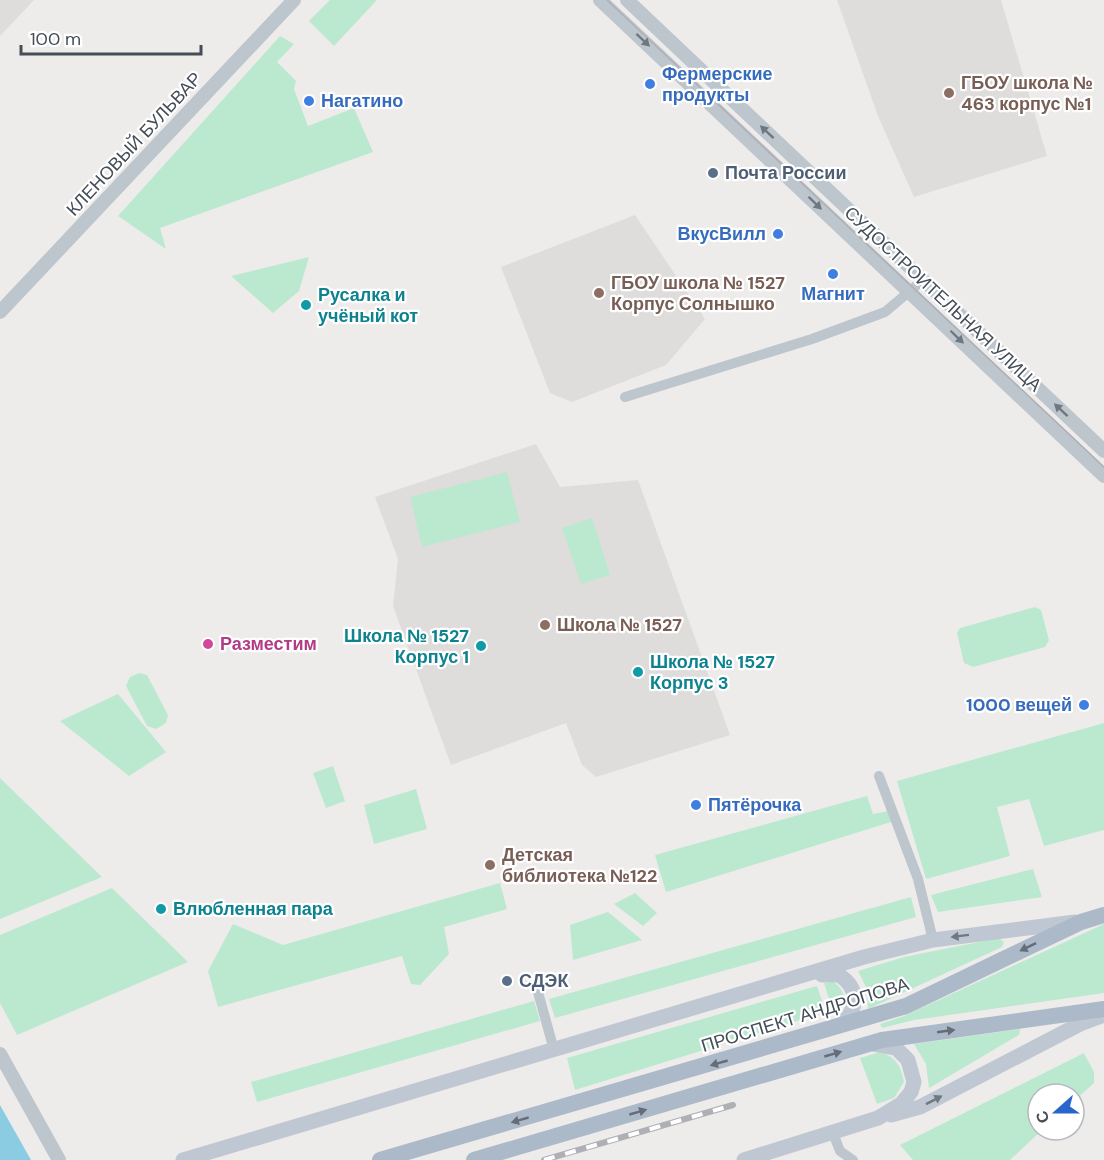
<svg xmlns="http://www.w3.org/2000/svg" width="1104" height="1160" viewBox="0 0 1104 1160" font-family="'DM Sans',sans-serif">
<rect width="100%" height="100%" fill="#eeebeb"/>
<!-- education -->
<path fill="#dfdcdc" d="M 0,0 L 34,0 L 0,36 Z
M 837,0 L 1001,0 L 1047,156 L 914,197 L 878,116 Z
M 635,215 L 705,319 L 666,365 L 572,402 L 550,393 L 501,267 Z
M 536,444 L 560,487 L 638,480 L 730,735 L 596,777 L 582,765 L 566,723 L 451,765 L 393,606 L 398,559 L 375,497 Z"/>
<!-- green -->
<path fill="#bbe9d0" d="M 330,0 L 377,0 L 334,46 L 309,21 Z
M 280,36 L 294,44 L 277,62 L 296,81 L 294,89 L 308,126 L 354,108 L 373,152 L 160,228 L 166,249 L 118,216 Z
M 309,257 L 299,291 L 273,313 L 231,276 Z
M 507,472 L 520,522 L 422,547 L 410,497 Z
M 592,518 L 610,575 L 581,584 L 562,528 Z
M 1035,607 L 1041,610 L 1049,640 L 1045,647 L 973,667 L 964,663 L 957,633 L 960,628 Z
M 139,673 L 147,675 L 168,715 L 166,723 L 156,729 L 147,726 L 126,686 L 130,677 Z
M 118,694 L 166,752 L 129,776 L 60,721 Z
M 1104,723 L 1104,830 L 1044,846 L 1029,799 L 997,807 L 1010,856 L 926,879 L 897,781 Z
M 333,766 L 345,801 L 326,808 L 313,773 Z
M 0,778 L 102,877 L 0,919 Z
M 416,789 L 427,829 L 374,844 L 364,805 Z
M 867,796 L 873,814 L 888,811 L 891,822 L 666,892 L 655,855 Z
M 1033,869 L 1042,897 L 938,912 L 931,895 Z
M 500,883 L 507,909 L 444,927 L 449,954 L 420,985 L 411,984 L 402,956 L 218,1007 L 208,971 L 233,924 L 283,945 Z
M 112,888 L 188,962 L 17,1035 L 0,1003 L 0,935 Z
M 635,893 L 657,913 L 643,926 L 614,904 Z
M 911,897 L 916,917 L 555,1018 L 549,999 Z
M 608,912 L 642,940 L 573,960 L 570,925 Z
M 1104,924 L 1104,993 L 914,1020 L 882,1028 L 880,1024 L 904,1016 Z
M 999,938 L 1004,942 L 1002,947 L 868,1009 L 867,989 L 858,971 L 904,957 Z
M 833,982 C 846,989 849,1006 833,1012 L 824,983 Z
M 817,986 L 826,1012 L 575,1090 L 567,1058 Z
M 534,1001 L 540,1021 L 257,1102 L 251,1082 Z
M 1020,1029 L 1019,1035 L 929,1088 L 926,1064 L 914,1044 Z
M 880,1052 C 896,1057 901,1066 904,1082 L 894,1098 L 877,1104 L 860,1058 Z
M 1084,1053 L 1094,1072 L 1094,1083 L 1074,1101 L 1074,1094 L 1038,1094 L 1038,1130 L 1042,1130 L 1010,1160 L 913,1160 L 900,1145 Z"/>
<!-- water -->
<path fill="#8ccce3" d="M 0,1105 L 31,1160 L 0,1160 Z"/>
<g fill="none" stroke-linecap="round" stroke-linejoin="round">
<!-- minor -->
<path stroke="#bdc5cd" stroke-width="10" d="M 625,397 L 812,339 L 885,312 L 923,280
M 879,776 L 918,879 L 933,940
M 536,985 L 554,1050
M 833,1133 L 840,1151 L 853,1160"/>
<!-- tertiary -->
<path stroke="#bdc5cd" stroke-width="14" d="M 600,0 L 1104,476
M 627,0 L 1104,451
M 0,312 L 294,0
M 0,1054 L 59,1160"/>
<!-- secondary -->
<path stroke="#bfc7d3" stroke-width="15" d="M 822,975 L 839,975 C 861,989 858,1012 838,1026
M 891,1115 L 920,1107 L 1080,1024 L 1104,1015
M 183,1160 L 864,957 L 933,940 L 1075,922
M 744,1160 L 878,1118 L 901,1104 L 911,1092 L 914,1082 L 908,1060 L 896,1048 L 874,1044"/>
<!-- primary -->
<path stroke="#acb9c8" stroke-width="16" d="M 380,1160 L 906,1006 L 1081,922 L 1104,915
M 474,1160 L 882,1040 L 1104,1009"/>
<!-- tram -->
<path stroke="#aeb0b5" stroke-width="1.5" d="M 607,0 L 1104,467"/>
<defs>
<path id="rail" d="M 544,1160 L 733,1105"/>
</defs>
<!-- rail casing -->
<use href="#rail" stroke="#aeb0b5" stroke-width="6"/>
<!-- rail -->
<use href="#rail" stroke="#fff" stroke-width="4" stroke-dasharray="11" stroke-linecap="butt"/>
</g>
<!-- one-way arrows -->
<defs><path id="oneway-solid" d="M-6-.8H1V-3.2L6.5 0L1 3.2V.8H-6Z" transform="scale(1.5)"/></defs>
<g fill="#6f7780">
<use href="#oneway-solid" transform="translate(643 40) rotate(43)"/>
<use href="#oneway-solid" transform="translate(767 132) rotate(-137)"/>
<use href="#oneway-solid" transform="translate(815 203) rotate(44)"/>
<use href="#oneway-solid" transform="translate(957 337) rotate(44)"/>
<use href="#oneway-solid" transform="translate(1061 410) rotate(-137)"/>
</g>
<g fill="#707882">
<use href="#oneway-solid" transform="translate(960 936) rotate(173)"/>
<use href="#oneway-solid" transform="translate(934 1100) rotate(-27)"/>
</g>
<g fill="#646d79">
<use href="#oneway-solid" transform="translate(1028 947) rotate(154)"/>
<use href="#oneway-solid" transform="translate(946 1031) rotate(-8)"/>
<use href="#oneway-solid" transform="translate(833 1054) rotate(-16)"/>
<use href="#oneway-solid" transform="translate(719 1063) rotate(164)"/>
<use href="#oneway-solid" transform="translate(638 1112) rotate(-16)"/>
<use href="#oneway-solid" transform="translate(520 1120) rotate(164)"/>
</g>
<!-- markers -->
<g fill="#3f7fe0" stroke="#fff" stroke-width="2">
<circle cx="650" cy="84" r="6"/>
<circle cx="309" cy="101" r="6"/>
<circle cx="778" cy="234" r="6"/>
<circle cx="833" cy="274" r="6"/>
<circle cx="1084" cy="705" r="6"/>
<circle cx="696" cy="805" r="6"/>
</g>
<g fill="#8d6e63" stroke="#fff" stroke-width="2">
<circle cx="949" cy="93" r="6"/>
<circle cx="599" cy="293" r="6"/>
<circle cx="545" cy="625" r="6"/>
<circle cx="490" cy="865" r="6"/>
</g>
<g fill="#5c6f8a" stroke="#fff" stroke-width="2">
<circle cx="713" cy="173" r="6"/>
<circle cx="507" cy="981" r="6"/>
</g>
<g fill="#0f9aa8" stroke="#fff" stroke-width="2">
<circle cx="306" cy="305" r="6"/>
<circle cx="481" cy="646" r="6"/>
<circle cx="638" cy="672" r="6"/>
<circle cx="161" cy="909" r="6"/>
</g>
<circle fill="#d1479c" stroke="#fff" stroke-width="2" cx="208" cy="644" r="6"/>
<g text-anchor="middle" stroke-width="4.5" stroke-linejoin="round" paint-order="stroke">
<!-- shop labels -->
<g font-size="18" font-weight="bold" fill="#366cbe" stroke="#fff" text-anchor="start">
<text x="662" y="80">Фермерские<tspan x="662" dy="21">продукты</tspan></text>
<text x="321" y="107">Нагатино</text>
<text x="766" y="240" text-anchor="end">ВкусВилл</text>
<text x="833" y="300" text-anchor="middle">Магнит</text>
<text x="1072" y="711" text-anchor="end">1000 вещей</text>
<text x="708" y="811">Пятёрочка</text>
</g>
<!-- education labels -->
<g font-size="18" font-weight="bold" fill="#785e54" stroke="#fff" text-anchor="start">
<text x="961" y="89">ГБОУ школа №<tspan x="961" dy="21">463 корпус №1</tspan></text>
<text x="611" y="289">ГБОУ школа № 1527<tspan x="611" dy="21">Корпус Солнышко</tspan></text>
<text x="557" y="631">Школа № 1527</text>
<text x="502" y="861">Детская<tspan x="502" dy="21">библиотека №122</tspan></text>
</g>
<!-- street labels -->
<g font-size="18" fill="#454d57" stroke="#fff">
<text transform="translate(134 144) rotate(-47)" y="6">КЛЕНОВЫЙ БУЛЬВАР</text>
<text transform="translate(943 299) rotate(43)" y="6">СУДОСТРОИТЕЛЬНАЯ УЛИЦА</text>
<text transform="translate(805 1015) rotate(-17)" y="6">ПРОСПЕКТ АНДРОПОВА</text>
</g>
<!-- service labels -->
<g font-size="18" font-weight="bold" fill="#4e5e75" stroke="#fff" text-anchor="start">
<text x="725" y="179">Почта России</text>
<text x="519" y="987">СДЭК</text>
</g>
<!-- culture labels -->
<g font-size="18" font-weight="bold" fill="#0d838f" stroke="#fff" text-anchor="start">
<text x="318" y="301">Русалка и<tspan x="318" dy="21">учёный кот</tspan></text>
<text x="469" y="642" text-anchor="end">Школа № 1527<tspan x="469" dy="21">Корпус 1</tspan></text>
<text x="650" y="668">Школа № 1527<tspan x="650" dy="21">Корпус 3</tspan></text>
<text x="173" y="915">Влюбленная пара</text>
</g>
<!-- hotel labels -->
<g font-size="18" font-weight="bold" fill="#b23c85" stroke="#fff" text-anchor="start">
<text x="220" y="650">Разместим</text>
</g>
</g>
<!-- north arrow -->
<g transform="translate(1056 1112) rotate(249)"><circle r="28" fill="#ffffff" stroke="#b5b8bc" stroke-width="1.5"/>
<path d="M0-4.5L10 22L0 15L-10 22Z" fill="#2866cb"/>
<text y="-9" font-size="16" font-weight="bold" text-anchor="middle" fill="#454d57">С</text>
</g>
<!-- scale -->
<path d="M21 45v9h180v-9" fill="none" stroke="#454d57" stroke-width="3"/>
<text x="30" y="45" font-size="18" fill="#454d57" stroke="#ffffff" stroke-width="4.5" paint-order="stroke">100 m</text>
</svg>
